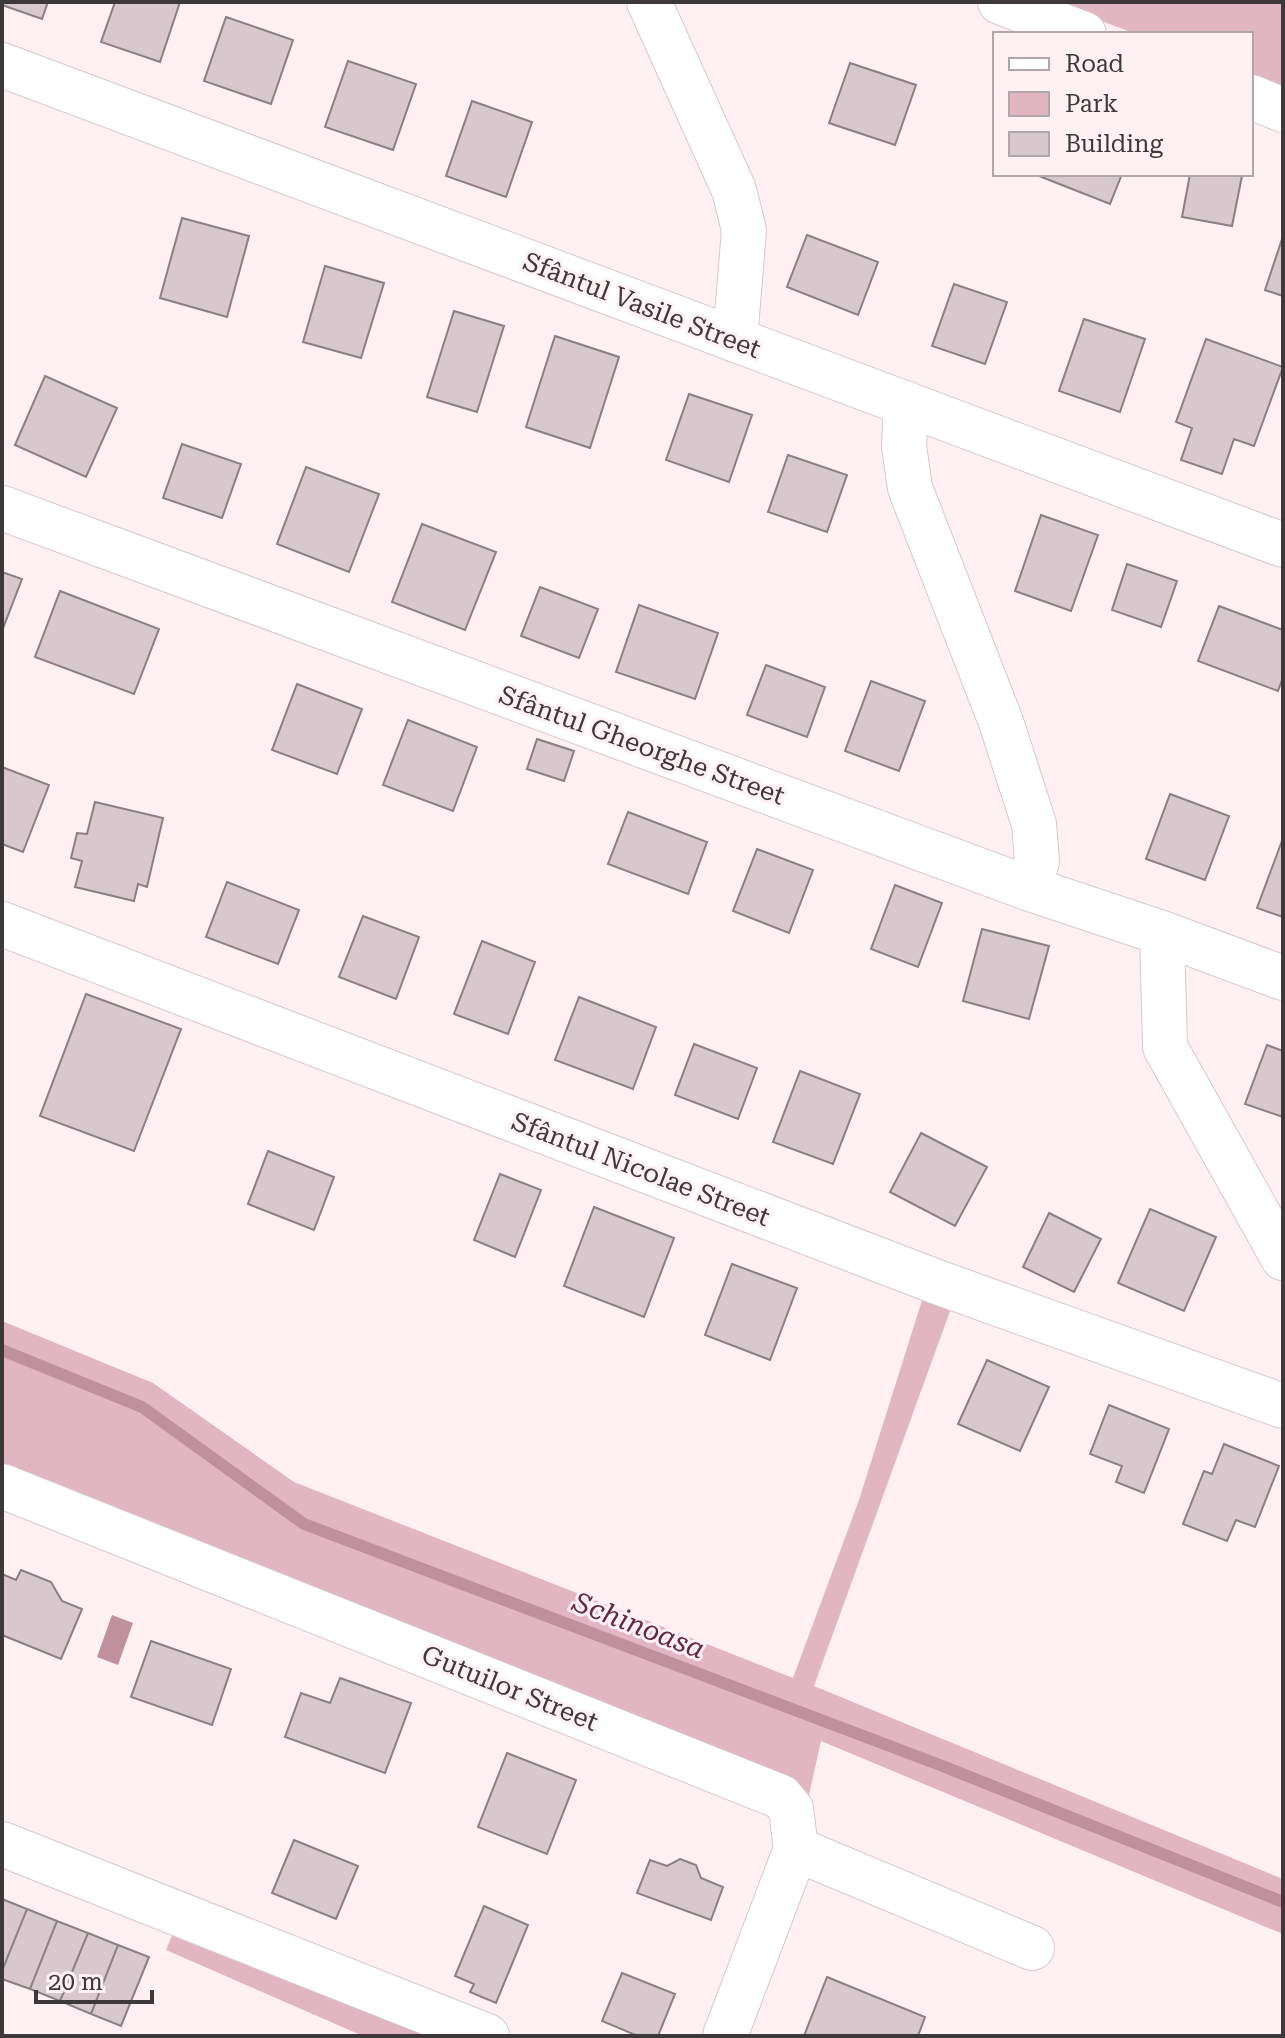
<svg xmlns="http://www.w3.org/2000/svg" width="1285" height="2038" viewBox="0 0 1285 2038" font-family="'Roboto Serif',serif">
<rect width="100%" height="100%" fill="#fef0f3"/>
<!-- green -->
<path fill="#e1b6c2" d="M 1051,2 L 1283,2 L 1283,89 L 1251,77 L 1251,34 L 1136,34 Z
M 924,1294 L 953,1303 L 814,1686 L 1283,1879 L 1283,1934 L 821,1741 L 805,1813 L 2,1467 L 2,1321 L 153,1383 L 294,1482 L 793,1678 L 859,1500 Z
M 176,1926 L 464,2036 L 363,2036 L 166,1950 Z"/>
<!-- water -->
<path fill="#c0909d" d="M 112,1615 L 133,1623 L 118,1665 L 97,1657 Z"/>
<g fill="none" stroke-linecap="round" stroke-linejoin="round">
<!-- stream -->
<path stroke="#c0909d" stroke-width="12" d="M 2,1350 L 142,1407 L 304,1524 L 940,1765 L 1283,1902"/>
</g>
<!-- building -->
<path fill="#d6c8cc" stroke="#8b7f82" stroke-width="2" d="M 2,2 L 48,2 L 42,19 L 2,5 Z
M 115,2 L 180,2 L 160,62 L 101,42 Z
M 226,17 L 293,40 L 271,104 L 204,81 Z
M 348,61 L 416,84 L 393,150 L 325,127 Z
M 850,63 L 916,85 L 895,145 L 829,123 Z
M 472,101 L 532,122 L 506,197 L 446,176 Z
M 1034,174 L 1122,174 L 1110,204 Z
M 1190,174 L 1242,176 L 1232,226 L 1182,217 Z
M 182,218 L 249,236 L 227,317 L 160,298 Z
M 807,235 L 878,262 L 858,315 L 787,287 Z
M 1283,236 L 1283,296 L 1265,290 Z
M 325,266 L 384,283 L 361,358 L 303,342 Z
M 954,284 L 1007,302 L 985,364 L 932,346 Z
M 454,311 L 504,326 L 477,412 L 427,397 Z
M 1084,319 L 1145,339 L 1120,412 L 1059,391 Z
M 555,336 L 619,357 L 590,448 L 526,427 Z
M 1206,339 L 1283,367 L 1254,446 L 1234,439 L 1222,474 L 1181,460 L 1192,428 L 1176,422 Z
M 45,376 L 117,408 L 86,477 L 15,445 Z
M 689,394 L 752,415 L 729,482 L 666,460 Z
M 182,444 L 241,464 L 222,518 L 163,498 Z
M 788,455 L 847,475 L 827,532 L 768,512 Z
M 306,467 L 379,494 L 349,572 L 277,544 Z
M 1041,515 L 1098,535 L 1071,611 L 1015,591 Z
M 422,524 L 496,552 L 465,630 L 392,602 Z
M 1127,564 L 1177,581 L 1161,627 L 1112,610 Z
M 2,572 L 22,579 L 2,631 Z
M 540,587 L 598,609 L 579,658 L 521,636 Z
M 60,591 L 159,629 L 134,694 L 35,657 Z
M 639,605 L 718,633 L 695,699 L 616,672 Z
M 1219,606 L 1283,630 L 1283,677 L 1278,691 L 1198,661 Z
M 766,665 L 825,687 L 807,737 L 747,715 Z
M 871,681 L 925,701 L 899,771 L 845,751 Z
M 297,684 L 362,709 L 337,774 L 272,750 Z
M 408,720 L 477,747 L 453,811 L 383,785 Z
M 537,739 L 574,751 L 564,781 L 527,769 Z
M 2,767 L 49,785 L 23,852 L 2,844 Z
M 1170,794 L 1229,816 L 1205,880 L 1146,859 Z
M 95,802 L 163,818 L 147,887 L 138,884 L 134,901 L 75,887 L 82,861 L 71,858 L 77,833 L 87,834 Z
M 628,812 L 707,842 L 688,894 L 608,864 Z
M 1283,838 L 1283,917 L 1257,908 Z
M 757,849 L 813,870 L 789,933 L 733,911 Z
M 227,882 L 299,910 L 278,964 L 206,937 Z
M 895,885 L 942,903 L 918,967 L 871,949 Z
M 363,916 L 419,937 L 396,999 L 339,977 Z
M 982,929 L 1049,946 L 1029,1019 L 963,1001 Z
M 482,941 L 535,962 L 508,1034 L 454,1014 Z
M 86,994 L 181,1029 L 134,1151 L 40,1116 Z
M 579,997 L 656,1027 L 633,1089 L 555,1060 Z
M 694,1044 L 757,1068 L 738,1119 L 675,1095 Z
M 1267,1045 L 1283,1051 L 1283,1117 L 1245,1104 Z
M 800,1071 L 860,1094 L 833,1164 L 773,1142 Z
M 921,1133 L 987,1167 L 955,1226 L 890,1192 Z
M 268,1151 L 334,1177 L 314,1230 L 248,1204 Z
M 500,1174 L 541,1190 L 515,1257 L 474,1240 Z
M 594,1207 L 674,1238 L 644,1317 L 564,1286 Z
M 1150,1209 L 1216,1237 L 1184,1311 L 1118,1283 Z
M 1049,1213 L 1101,1239 L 1074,1292 L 1023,1267 Z
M 732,1264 L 797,1288 L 770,1360 L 705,1335 Z
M 987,1360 L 1049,1387 L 1020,1451 L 958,1424 Z
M 1109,1405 L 1169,1429 L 1144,1493 L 1116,1482 L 1122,1466 L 1090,1454 Z
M 1224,1444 L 1279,1466 L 1255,1527 L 1236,1520 L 1227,1541 L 1183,1524 L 1204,1471 L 1212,1474 Z
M 21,1570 L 51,1582 L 62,1601 L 82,1609 L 61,1659 L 2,1635 L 2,1574 L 16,1580 Z
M 151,1641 L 231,1669 L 212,1725 L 131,1697 Z
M 340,1678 L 411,1703 L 385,1773 L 285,1737 L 301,1693 L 330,1703 Z
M 507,1753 L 576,1780 L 547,1854 L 478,1827 Z
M 294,1840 L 358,1866 L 336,1919 L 272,1893 Z
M 680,1859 L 696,1865 L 701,1878 L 723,1887 L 711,1920 L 637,1893 L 650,1860 L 667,1866 Z
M 2,1899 L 27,1909 L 2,1971 Z
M 484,1906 L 528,1925 L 496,2003 L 470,1992 L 474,1984 L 455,1976 Z
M 27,1909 L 57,1921 L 30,1989 L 2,1979 L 2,1971 Z
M 57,1921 L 88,1933 L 60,2001 L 30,1989 Z
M 88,1933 L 118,1945 L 91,2014 L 60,2001 Z
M 118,1945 L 149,1957 L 121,2026 L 91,2014 Z
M 622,1973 L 675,1994 L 658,2036 L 638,2036 L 602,2021 Z
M 827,1977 L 925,2017 L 918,2036 L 804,2036 Z"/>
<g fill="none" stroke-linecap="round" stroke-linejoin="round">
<defs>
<path id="minor" d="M 649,2 L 734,190 L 744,230 L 735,340
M 1000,2 L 1084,34
M 2,65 L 1283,545
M 1251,97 L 1283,110
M 906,403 L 904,446 L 910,488 L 1001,722 L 1034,824 L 1037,861 L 1030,889
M 2,508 L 1030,889 L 1162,933 L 1283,978
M 2,924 L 937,1282 L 1283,1406
M 1162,933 L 1165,1047 L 1283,1258
M 2,1486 L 781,1797 L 791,1809 L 796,1849 L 725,2036
M 2,1844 L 487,2036
M 796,1849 L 1032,1948"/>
</defs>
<!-- minor casing -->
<use href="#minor" stroke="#d6c8cc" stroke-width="46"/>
<!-- minor -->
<use href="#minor" stroke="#fff" stroke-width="44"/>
</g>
<g text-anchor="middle" stroke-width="6" stroke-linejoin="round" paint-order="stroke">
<!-- street labels -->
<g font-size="26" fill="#3d383a" stroke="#fef0f3">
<text transform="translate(642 305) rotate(21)" y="9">Sfântul Vasile Street</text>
<text transform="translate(642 745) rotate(20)" y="9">Sfântul Gheorghe Street</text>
<text transform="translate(641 1169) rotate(21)" y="9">Sfântul Nicolae Street</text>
<text transform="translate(510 1688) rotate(22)" y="9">Gutuilor Street</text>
</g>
<!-- water labels -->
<g font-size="28" font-style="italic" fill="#65293f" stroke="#fef0f3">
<text transform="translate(639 1625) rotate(21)" y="10">Schinoasa</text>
</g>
</g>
<!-- border -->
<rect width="1285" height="2038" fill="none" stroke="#3d383a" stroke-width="8"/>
<!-- legend -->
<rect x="993" y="32" width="260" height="144" fill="#fef0f3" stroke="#b1a6a9" stroke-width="2"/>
<rect x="1009" y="58" width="40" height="12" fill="#ffffff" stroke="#b1a6a9" stroke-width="2"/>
<text x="1065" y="72" font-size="24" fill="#3d383a">Road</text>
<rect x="1009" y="92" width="40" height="24" fill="#e1b6c2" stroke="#b1a6a9" stroke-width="2"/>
<text x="1065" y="112" font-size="24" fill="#3d383a">Park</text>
<rect x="1009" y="132" width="40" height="24" fill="#d6c8cc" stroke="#b1a6a9" stroke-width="2"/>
<text x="1065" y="152" font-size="24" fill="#3d383a">Building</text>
<!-- scale -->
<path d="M36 1990v12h116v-12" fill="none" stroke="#3d383a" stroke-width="4"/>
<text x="48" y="1990" font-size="24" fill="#3d383a" stroke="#fef0f3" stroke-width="6" paint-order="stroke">20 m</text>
</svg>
